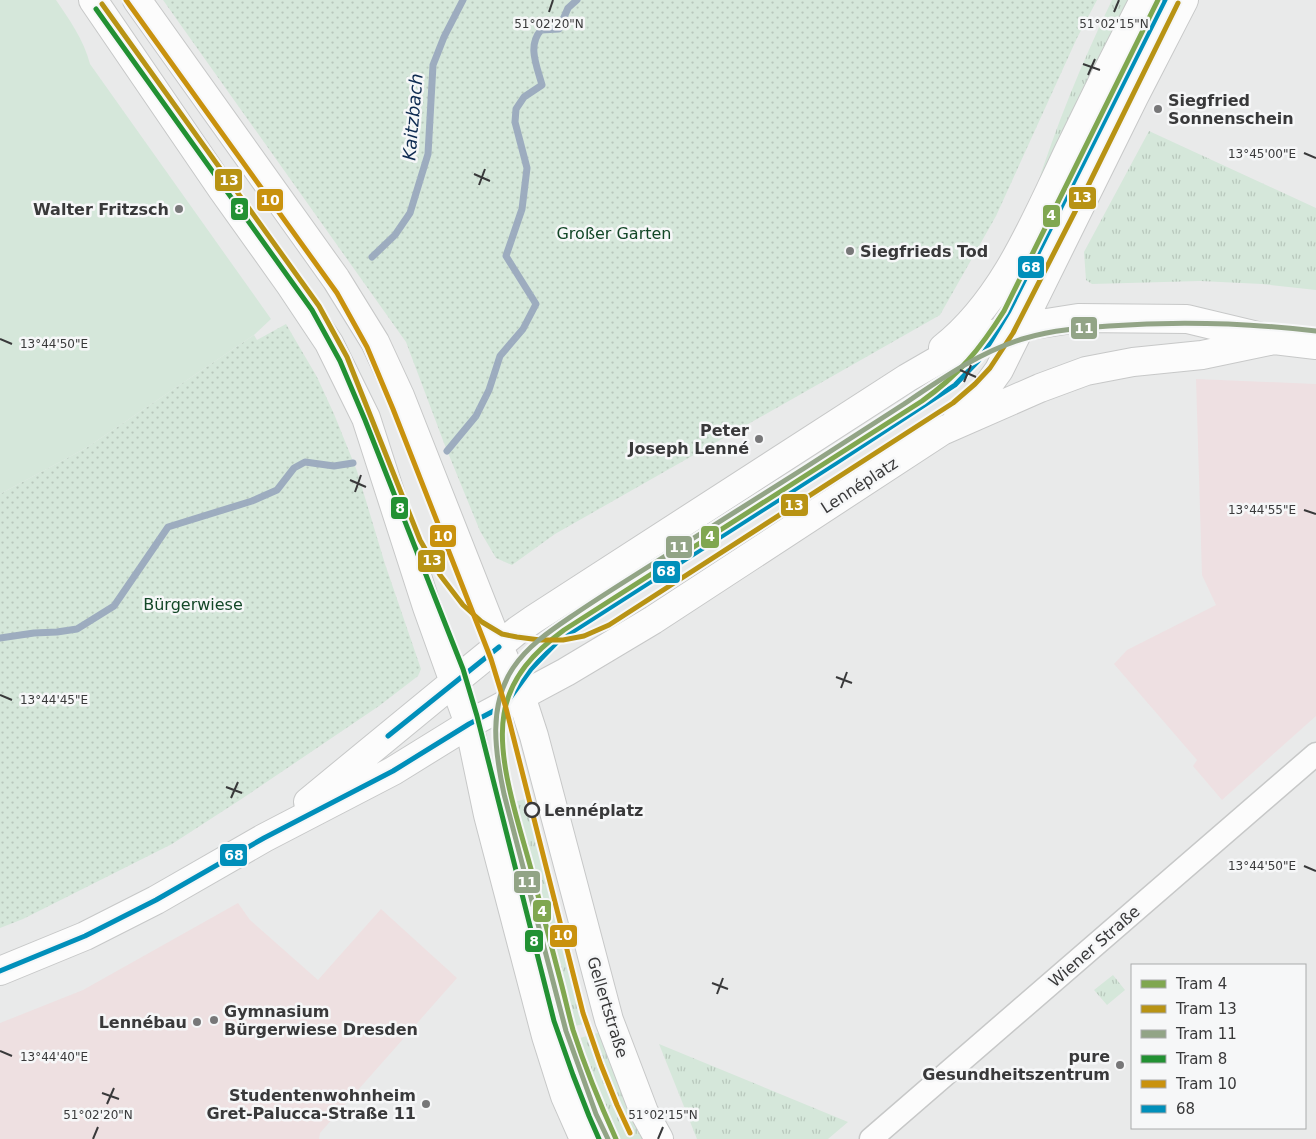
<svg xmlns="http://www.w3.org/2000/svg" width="1316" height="1139" viewBox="0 0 1316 1139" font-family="'DejaVu Sans',sans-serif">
<defs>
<pattern id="grass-tufts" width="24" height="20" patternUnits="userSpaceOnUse" patternTransform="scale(1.25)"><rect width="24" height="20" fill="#d5e7da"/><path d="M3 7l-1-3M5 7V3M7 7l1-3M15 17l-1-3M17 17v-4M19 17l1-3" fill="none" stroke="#b8c7bc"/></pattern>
<pattern id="park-dots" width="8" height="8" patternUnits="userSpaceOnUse" patternTransform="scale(1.25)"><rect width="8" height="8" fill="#d5e7da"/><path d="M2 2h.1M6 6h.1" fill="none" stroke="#b8c7bc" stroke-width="1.8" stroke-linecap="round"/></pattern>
</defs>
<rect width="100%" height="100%" fill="#e9eaea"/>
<!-- commercial -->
<path fill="#eee0e2" d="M 1196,379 L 1316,384 L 1316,716 L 1222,800 L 1193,766 L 1197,760 L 1114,664 L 1127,650 L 1216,605 L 1202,575 Z"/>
<!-- education -->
<path fill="#eee0e1" d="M 238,903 L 250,920 L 318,980 L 381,909 L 457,978 L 320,1133 L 319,1139 L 0,1139 L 0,1023 L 83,990 Z"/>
<!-- grass -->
<path fill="url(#grass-tufts)" d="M 1112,0 L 1137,0 L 1035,192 C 1056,126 1082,62 1112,0 Z
M 1149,131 L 1316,208 L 1316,290 L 1262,284 L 1200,281 L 1092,284 L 1086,280 L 1084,252 Z
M 529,798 L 588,1023 L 566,1028 L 507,804 Z
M 1113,975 L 1125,990 L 1107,1005 L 1094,990 Z
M 601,1032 L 613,1070 L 643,1139 L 596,1139 L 559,1044 Z
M 659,1044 L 848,1122 L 828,1139 L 697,1139 Z"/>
<!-- park -->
<path fill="url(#park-dots)" d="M 163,0 L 1097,0 L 1077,38 L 996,216 L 940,315 L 555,534 L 512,565 L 496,558 L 480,531 L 444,443 L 406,342 Z
M 286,324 L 317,377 L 334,414 L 357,471 L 385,564 L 421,669 L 418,676 L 379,706 L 243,798 L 172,844 L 23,919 L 0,928 L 0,494 L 86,448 L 254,335 L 257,340 Z"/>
<!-- pitch -->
<path fill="#d5e7da" d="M 0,0 L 56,0 C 69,19 84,40 90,64 L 271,319 L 254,335 L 86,448 L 0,494 Z"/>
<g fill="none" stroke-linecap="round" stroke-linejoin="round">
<!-- stream -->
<path stroke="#9dacbf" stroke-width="7" d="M 372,257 L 395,235 L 410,213 L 428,154 L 433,65 L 444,37 L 463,0
M 447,451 L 476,416 L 489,390 L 500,356 L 523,329 L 536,304 L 506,256 L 522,209 L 527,168 L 515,122 L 516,109 L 524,97 L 542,85 C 537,66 527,46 541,30 L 559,29 L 568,8 L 577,0
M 0,638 L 34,633 L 57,632 L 77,629 L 114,606 L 168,527 L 252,501 L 277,490 L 294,468 L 305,462 L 334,466 L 353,463"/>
<defs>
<path id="minor" d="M 871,1139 L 1316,754"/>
<path id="major" d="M 93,0 L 222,189 L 289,283 L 329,343 L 366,418 L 427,607 L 469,724 L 488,815 L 546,1036 L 565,1096 L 584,1139
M 137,0 L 336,279 L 375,342 L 400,396 L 499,647 L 521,696 L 534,736 L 609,1020 L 644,1112 L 659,1139
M 943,348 C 1004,300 1036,219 1069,150 C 1093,100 1118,50 1144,0
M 958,416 L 981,395 L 999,370 L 1134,97 L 1184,0
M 308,802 L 454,682 L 518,630 L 534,619 L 907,378 L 952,352 L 990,335 L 1006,330 L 1021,327 L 1078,318 L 1187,319 L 1274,340 L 1316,345
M 0,971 L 85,936 L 156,900 L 264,838 L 393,771 L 469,724 L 566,672 L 653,620 L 942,431 L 1040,388 L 1086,371 L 1133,362 L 1202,355 L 1274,340"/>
</defs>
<!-- minor casing -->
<use href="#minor" stroke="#c7c8c8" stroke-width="25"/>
<!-- major casing -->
<use href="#major" stroke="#c7c8c8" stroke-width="30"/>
<!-- minor -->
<use href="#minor" stroke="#fcfcfc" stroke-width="22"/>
<!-- major -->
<use href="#major" stroke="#fcfcfc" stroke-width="28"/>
<defs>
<path id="bus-1" d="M 388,736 L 499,647
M 0,971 L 85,936 L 156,900 L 264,838 L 393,771 L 469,724 L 505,705 L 531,669 L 558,641 L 836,463 L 955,385 L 979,360 L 991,341 L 1009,311 L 1165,0"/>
</defs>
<!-- bus-1 casing -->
<use href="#bus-1" stroke="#f6f7f8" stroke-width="9"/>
<!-- bus-1 -->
<use href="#bus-1" stroke="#008fba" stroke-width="5"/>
<defs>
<path id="tram-1" d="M 616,1139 C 600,1104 585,1067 573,1030 C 568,1012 564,993 559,975 C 550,940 540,904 531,869 C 519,824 496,759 504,714 C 510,677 535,651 564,630 L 922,401 C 959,375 980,349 1004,311 L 1158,0"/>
<path id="tram-2" d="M 102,4 L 319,306 L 347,357 L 420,540 L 440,575 L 463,605 L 482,622 L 502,634 L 517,637 L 540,640 L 563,640 L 584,636 L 609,625 L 953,403 L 975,384 L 990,368 L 1013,333 L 1081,200 L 1178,3"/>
<path id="tram-3" d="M 608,1139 L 596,1114 L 566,1031 L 504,794 C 495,752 488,706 513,668 C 528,645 553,629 575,614 C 594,601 613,589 632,577 C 689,541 746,505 803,469 C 837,447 870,426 904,404 C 941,379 983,350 1026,338 C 1053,330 1081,328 1109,326 C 1178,321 1247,323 1316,331"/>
<path id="tram-4" d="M 96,9 L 312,310 L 340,361 L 365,420 L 463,669 L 477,716 L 554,1021 L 573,1075 L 589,1116 L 599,1139"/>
<path id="tram-5" d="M 126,0 L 337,293 L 367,347 L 393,409 L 491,659 L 506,708 L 583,1013 L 601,1065 L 617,1105 L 630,1133"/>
</defs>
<!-- tram-1 casing -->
<use href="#tram-1" stroke="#f6f7f8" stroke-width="9"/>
<!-- tram-2 casing -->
<use href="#tram-2" stroke="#f6f7f8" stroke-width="9"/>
<!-- tram-3 casing -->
<use href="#tram-3" stroke="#f6f7f8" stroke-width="9"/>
<!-- tram-4 casing -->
<use href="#tram-4" stroke="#f6f7f8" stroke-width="9"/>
<!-- tram-5 casing -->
<use href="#tram-5" stroke="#f6f7f8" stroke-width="9"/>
<!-- tram-1 -->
<use href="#tram-1" stroke="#80a750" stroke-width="5"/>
<!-- tram-2 -->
<use href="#tram-2" stroke="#b89314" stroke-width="5"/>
<!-- tram-3 -->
<use href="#tram-3" stroke="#92a486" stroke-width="5"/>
<!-- tram-4 -->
<use href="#tram-4" stroke="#229133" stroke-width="5"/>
<!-- tram-5 -->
<use href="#tram-5" stroke="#c9920e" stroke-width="5"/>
</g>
<!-- ticks -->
<path fill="none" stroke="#39393a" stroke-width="2" d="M 549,12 L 553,0M 1114,12 L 1119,0M 1083,64 L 1100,70M 1088,75 L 1095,59M 1304,153 L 1316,158M 474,174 L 490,181M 479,185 L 485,169M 0,339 L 12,344M 960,370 L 976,377M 964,382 L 971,365M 350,480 L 366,487M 355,492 L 361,475M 1304,510 L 1316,514M 836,677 L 852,683M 841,688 L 847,672M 0,695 L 12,700M 226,787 L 242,793M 231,798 L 238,782M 1304,866 L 1316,871M 712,983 L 728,989M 717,994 L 723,978M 0,1051 L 12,1056M 102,1093 L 119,1099M 107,1104 L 114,1088M 93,1139 L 98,1127M 658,1139 L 663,1127"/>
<!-- markers -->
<g fill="#777778" stroke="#f6f7f8" stroke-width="2">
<circle cx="1158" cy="109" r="5"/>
<circle cx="179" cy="209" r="5"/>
<circle cx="850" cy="251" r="5"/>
<circle cx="759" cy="439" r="5"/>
<circle cx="214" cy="1020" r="5"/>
<circle cx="197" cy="1022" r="5"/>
<circle cx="1120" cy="1065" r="5"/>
<circle cx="426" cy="1104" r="5"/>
</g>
<circle fill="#f6f7f8" stroke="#39393a" stroke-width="2.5" cx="532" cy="810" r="7"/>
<g text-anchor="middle" stroke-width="5" stroke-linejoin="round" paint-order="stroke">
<!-- poi labels -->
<g font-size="16" font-weight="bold" fill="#39393a" stroke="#f6f7f8" text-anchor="end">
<text x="1168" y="106" text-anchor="start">Siegfried<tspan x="1168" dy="18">Sonnenschein</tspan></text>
<text x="169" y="215">Walter Fritzsch</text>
<text x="860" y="257" text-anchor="start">Siegfrieds Tod</text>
<text x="749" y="436">Peter<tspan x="749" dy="18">Joseph Lenné</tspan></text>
<text x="224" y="1017" text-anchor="start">Gymnasium<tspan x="224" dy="18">Bürgerwiese Dresden</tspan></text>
<text x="187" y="1028">Lennébau</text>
<text x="1110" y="1062">pure<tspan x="1110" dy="18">Gesundheitszentrum</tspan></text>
<text x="416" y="1101">Studentenwohnheim<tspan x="416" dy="18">Gret-Palucca-Straße 11</tspan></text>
</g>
<!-- park labels -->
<g font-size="16" fill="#134727" stroke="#f6f7f8">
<text x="614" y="239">Großer Garten</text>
<text x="193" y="610">Bürgerwiese</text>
</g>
<!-- street labels -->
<g font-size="16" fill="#39393a" stroke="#f6f7f8">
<text transform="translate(859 485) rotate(-33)" y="6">Lennéplatz</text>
<text transform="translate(1094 946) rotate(-41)" y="6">Wiener Straße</text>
<text transform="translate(608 1007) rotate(73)" y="6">Gellertstraße</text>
</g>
<!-- stop labels -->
<g font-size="16" font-weight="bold" fill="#39393a" stroke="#f6f7f8" text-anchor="start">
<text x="544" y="816">Lennéplatz</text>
</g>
<!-- water labels -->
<g font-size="18" font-style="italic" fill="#0e2b51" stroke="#f6f7f8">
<text transform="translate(413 117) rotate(-85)" y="6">Kaitzbach</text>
</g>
</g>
<g font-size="12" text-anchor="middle" fill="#39393a" stroke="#f6f7f8" stroke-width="5" stroke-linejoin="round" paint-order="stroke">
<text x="549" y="28">51°02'20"N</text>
<text x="1114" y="28">51°02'15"N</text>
<text x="1262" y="158">13°45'00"E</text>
<text x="54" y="348">13°44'50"E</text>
<text x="1262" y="514">13°44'55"E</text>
<text x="54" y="704">13°44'45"E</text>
<text x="1262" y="870">13°44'50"E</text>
<text x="54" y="1061">13°44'40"E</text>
<text x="98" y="1119">51°02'20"N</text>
<text x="663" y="1119">51°02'15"N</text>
</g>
<g stroke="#f6f7f8" stroke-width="2">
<rect x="214" y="168" width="29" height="24" rx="5" fill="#b89314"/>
<rect x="1068" y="186" width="29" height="24" rx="5" fill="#b89314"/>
<rect x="256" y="188" width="28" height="24" rx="5" fill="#c9920e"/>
<rect x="230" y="197" width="19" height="24" rx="5" fill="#229133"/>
<rect x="1042" y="204" width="19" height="24" rx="5" fill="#80a750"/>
<rect x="1017" y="255" width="28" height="24" rx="5" fill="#008fba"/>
<rect x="1070" y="316" width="28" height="24" rx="5" fill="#92a486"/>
<rect x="780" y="493" width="29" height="24" rx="5" fill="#b89314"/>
<rect x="390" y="496" width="19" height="24" rx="5" fill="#229133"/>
<rect x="429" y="524" width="28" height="24" rx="5" fill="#c9920e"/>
<rect x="700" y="525" width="20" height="24" rx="5" fill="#80a750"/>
<rect x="665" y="535" width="28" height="24" rx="5" fill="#92a486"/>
<rect x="417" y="549" width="29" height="24" rx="5" fill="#b89314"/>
<rect x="652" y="560" width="29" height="24" rx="5" fill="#008fba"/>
<rect x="219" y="843" width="29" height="24" rx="5" fill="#008fba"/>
<rect x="513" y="870" width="28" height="24" rx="5" fill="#92a486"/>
<rect x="532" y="899" width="20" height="24" rx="5" fill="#80a750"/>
<rect x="549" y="924" width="29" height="24" rx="5" fill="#c9920e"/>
<rect x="524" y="929" width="20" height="24" rx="5" fill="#229133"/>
</g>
<g font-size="14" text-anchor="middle" font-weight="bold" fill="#fff">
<text x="229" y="185">13</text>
<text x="1082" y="202">13</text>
<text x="270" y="205">10</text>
<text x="239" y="214">8</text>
<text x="1051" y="220">4</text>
<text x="1031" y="272">68</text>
<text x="1084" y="333">11</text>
<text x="794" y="510">13</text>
<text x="400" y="513">8</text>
<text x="443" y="541">10</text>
<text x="710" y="541">4</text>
<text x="679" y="552">11</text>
<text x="432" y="565">13</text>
<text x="666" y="576">68</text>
<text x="234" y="860">68</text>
<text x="527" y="887">11</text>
<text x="542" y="916">4</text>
<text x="563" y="940">10</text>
<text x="534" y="946">8</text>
</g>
<!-- legend -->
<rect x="1131" y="964" width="175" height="165" fill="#f6f7f8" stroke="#aaabac"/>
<rect x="1141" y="980" width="25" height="8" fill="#80a750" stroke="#aaabac"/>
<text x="1176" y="989" font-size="15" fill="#39393a">Tram 4</text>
<rect x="1141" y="1005" width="25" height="8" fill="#b89314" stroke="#aaabac"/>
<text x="1176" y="1014" font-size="15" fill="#39393a">Tram 13</text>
<rect x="1141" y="1030" width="25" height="8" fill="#92a486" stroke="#aaabac"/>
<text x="1176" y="1039" font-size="15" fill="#39393a">Tram 11</text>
<rect x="1141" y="1055" width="25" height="8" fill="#229133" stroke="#aaabac"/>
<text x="1176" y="1064" font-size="15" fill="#39393a">Tram 8</text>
<rect x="1141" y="1080" width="25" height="8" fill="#c9920e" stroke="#aaabac"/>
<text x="1176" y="1089" font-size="15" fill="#39393a">Tram 10</text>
<rect x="1141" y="1105" width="25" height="8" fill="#008fba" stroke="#aaabac"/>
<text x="1176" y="1114" font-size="15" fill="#39393a">68</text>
</svg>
